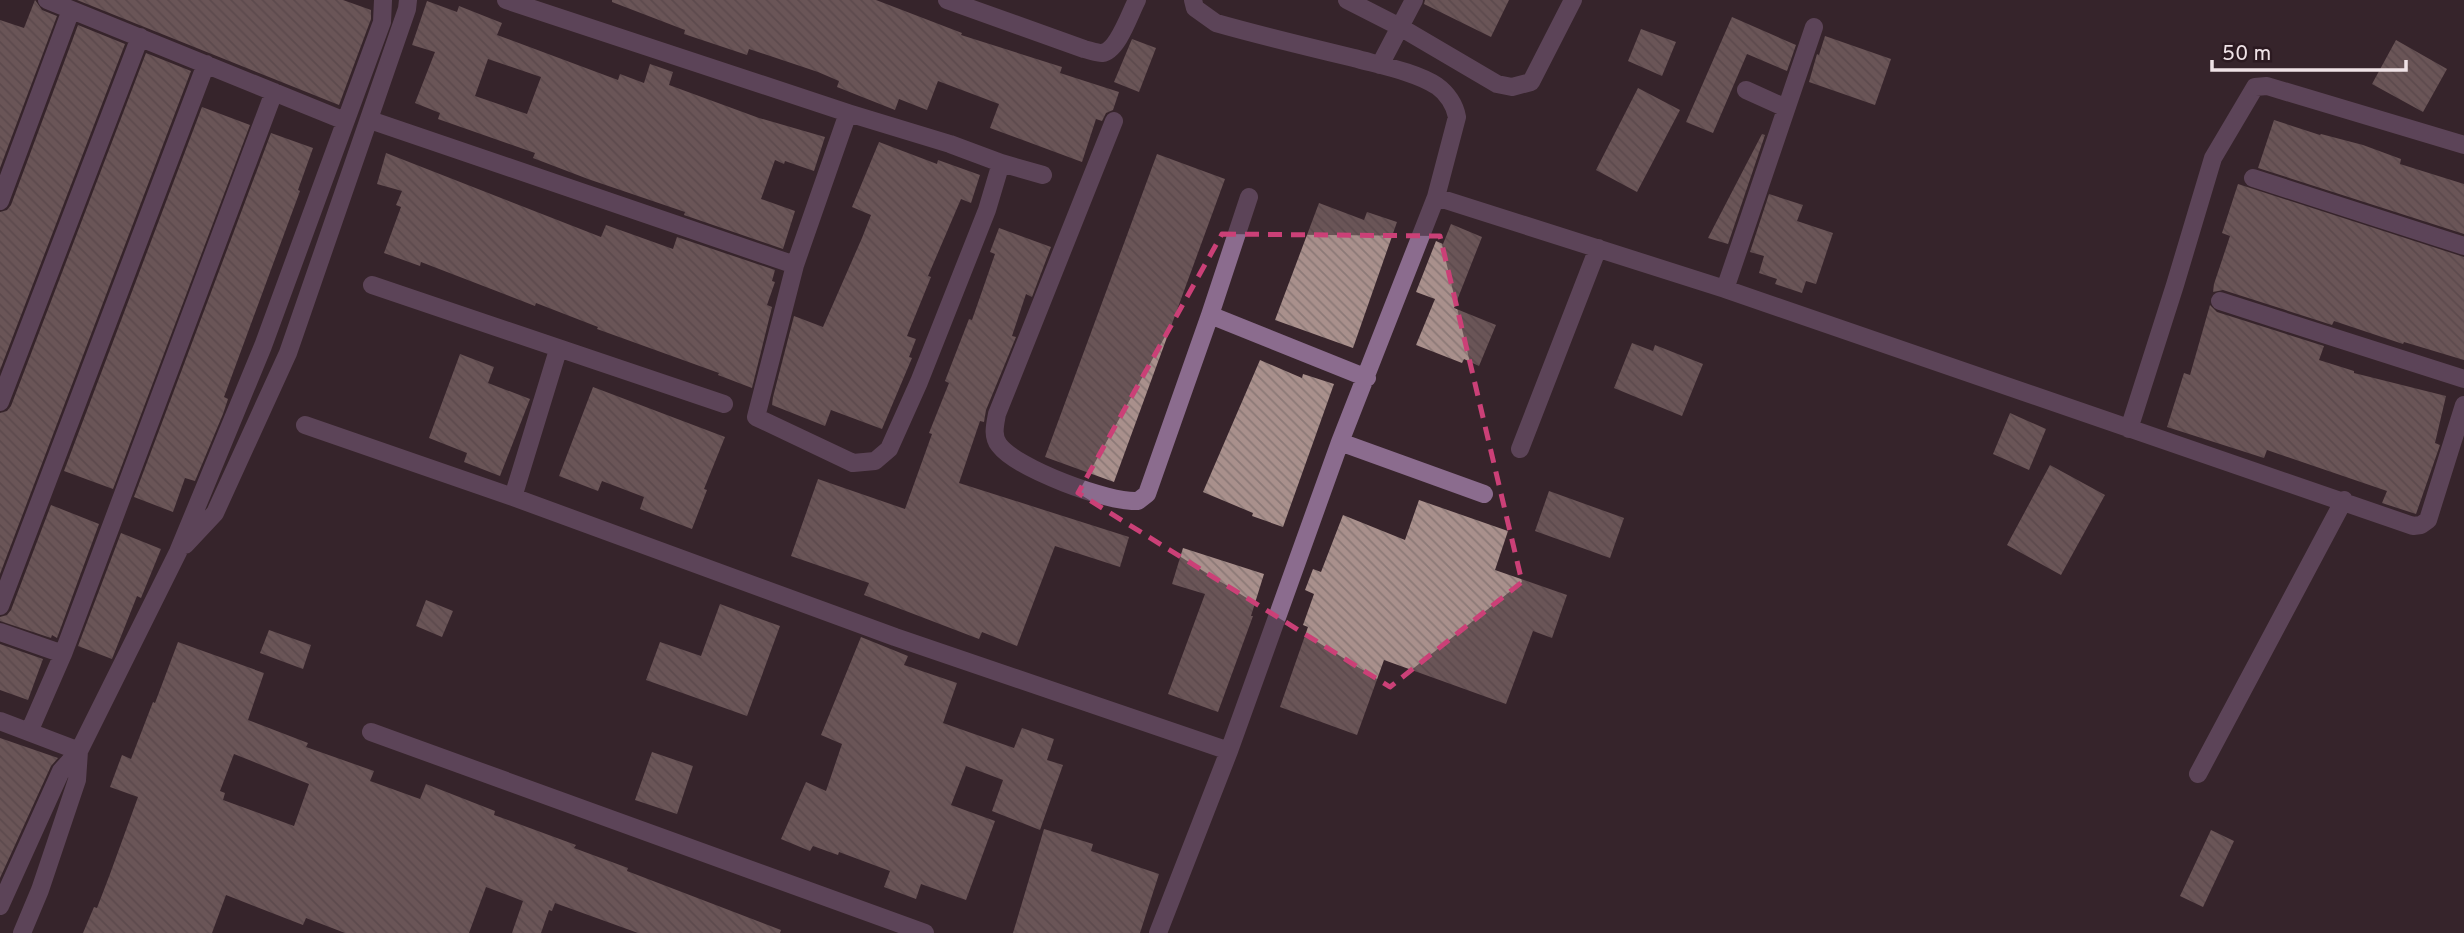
<svg xmlns="http://www.w3.org/2000/svg" width="2464" height="933" viewBox="0 0 2464 933" font-family="Overpass,sans-serif">
<defs>
<pattern id="building-back-hatch" width="6" height="6" patternUnits="userSpaceOnUse" patternTransform="scale(1.75)"><rect width="6" height="6" fill="#a9908c"/><path d="M-1 5l2 2M0 0l6 6M5-1l2 2" fill="none" stroke="#8c7977"/></pattern>
</defs>
<rect width="100%" height="100%" fill="#37242b"/>
<!-- building -->
<path fill="url(#building-back-hatch)" fill-rule="evenodd" d="M 35,0 L 42,10 L 57,16 L 0,168 L 0,20 L 24,28 Z
M 77,0 L 343,0 L 371,10 L 371,19 L 339,105 Z
M 612,0 L 876,0 L 962,33 L 961,35 L 1062,67 L 1060,73 L 1119,92 L 1113,110 L 1106,113 L 1102,121 L 1096,119 L 1082,162 L 990,128 L 999,104 L 938,81 L 927,110 L 899,99 L 895,110 L 837,87 L 839,81 L 818,72 L 749,49 L 747,55 L 684,34 L 685,30 L 612,2 Z
M 1425,0 L 1509,0 L 1491,37 L 1424,4 Z
M 427,1 L 457,12 L 459,6 L 502,23 L 497,35 L 618,80 L 620,74 L 644,83 L 650,64 L 673,72 L 669,85 L 759,118 L 825,137 L 814,171 L 785,161 L 784,164 L 775,160 L 761,199 L 795,211 L 783,249 L 684,215 L 685,212 L 588,179 L 533,158 L 535,153 L 438,119 L 440,113 L 415,103 L 435,52 L 412,45 ZM 488,59 L 541,77 L 527,114 L 475,96 Z
M 1732,17 L 1796,45 L 1787,71 L 1747,54 L 1713,133 L 1686,122 Z
M 78,25 L 125,44 L 0,370 L 0,212 L 7,210 L 11,205 Z
M 1641,29 L 1676,42 L 1662,76 L 1628,61 Z
M 1825,36 L 1891,59 L 1875,105 L 1809,82 L 1817,54 L 1819,55 Z
M 1132,39 L 1156,48 L 1139,92 L 1114,82 Z
M 2396,40 L 2447,69 L 2423,112 L 2372,84 Z
M 146,53 L 191,71 L 0,574 L 0,413 L 7,411 L 11,406 Z
M 1638,88 L 1680,110 L 1637,192 L 1596,170 Z
M 202,107 L 250,125 L 113,489 L 64,471 Z
M 2274,120 L 2320,135 L 2321,134 L 2363,145 L 2401,159 L 2400,164 L 2464,184 L 2464,234 L 2258,168 Z
M 271,133 L 313,148 L 298,190 L 300,191 L 224,397 L 228,399 L 223,414 L 195,481 L 185,478 L 173,512 L 134,497 Z
M 1762,134 L 1765,135 L 1728,244 L 1708,238 Z
M 879,142 L 937,164 L 938,160 L 980,175 L 971,203 L 961,199 L 928,276 L 931,277 L 907,336 L 916,339 L 909,357 L 912,358 L 882,429 L 831,410 L 825,426 L 772,405 L 773,397 L 794,316 L 823,327 L 862,238 L 871,215 L 852,207 Z
M 386,153 L 601,237 L 606,225 L 673,249 L 677,237 L 775,270 L 772,281 L 775,282 L 767,305 L 772,307 L 752,388 L 718,375 L 719,373 L 597,329 L 598,327 L 536,303 L 535,306 L 421,262 L 420,266 L 384,253 L 401,207 L 396,205 L 402,191 L 377,184 Z
M 1157,154 L 1225,179 L 1114,482 L 1045,457 Z
M 2238,184 L 2464,257 L 2464,360 L 2404,342 L 2403,344 L 2334,321 L 2332,325 L 2223,290 L 2213,292 L 2214,284 L 2230,236 L 2222,233 Z
M 1769,194 L 1803,205 L 1797,221 L 1833,233 L 1816,284 L 1806,281 L 1802,293 L 1775,284 L 1777,279 L 1759,273 L 1764,256 L 1750,252 Z
M 1319,203 L 1364,220 L 1367,212 L 1397,222 L 1353,348 L 1275,320 Z
M 1451,224 L 1482,237 L 1454,308 L 1496,325 L 1479,366 L 1464,359 L 1462,363 L 1416,345 L 1435,299 L 1416,292 L 1436,241 L 1443,244 Z
M 999,228 L 1051,247 L 1032,297 L 1026,294 L 1012,336 L 1016,337 L 986,410 L 984,422 L 980,421 L 959,483 L 1129,537 L 1120,567 L 1055,546 L 1017,646 L 982,632 L 979,639 L 864,595 L 869,583 L 791,556 L 818,479 L 905,509 L 932,434 L 929,433 L 949,383 L 945,381 L 969,319 L 972,320 L 995,254 L 990,252 Z
M 2210,305 L 2217,312 L 2324,346 L 2319,360 L 2354,371 L 2354,373 L 2446,396 L 2435,443 L 2440,445 L 2416,514 L 2382,503 L 2387,491 L 2267,450 L 2264,458 L 2167,427 L 2184,373 L 2190,375 Z
M 1632,343 L 1653,351 L 1655,345 L 1703,364 L 1682,416 L 1614,388 Z
M 460,354 L 494,367 L 488,383 L 530,399 L 500,476 L 464,462 L 467,453 L 429,438 Z
M 1260,360 L 1302,378 L 1303,374 L 1334,384 L 1283,527 L 1252,516 L 1253,513 L 1203,492 Z
M 593,387 L 725,437 L 704,489 L 707,490 L 692,529 L 640,509 L 644,497 L 602,481 L 598,491 L 559,476 Z
M 2010,413 L 2046,429 L 2029,470 L 1993,454 Z
M 2050,465 L 2105,495 L 2061,575 L 2007,545 Z
M 1549,491 L 1624,518 L 1610,558 L 1535,531 Z
M 1419,500 L 1508,531 L 1495,570 L 1567,595 L 1552,638 L 1533,631 L 1506,704 L 1384,660 L 1357,735 L 1280,707 L 1308,627 L 1303,625 L 1314,594 L 1305,590 L 1313,569 L 1321,572 L 1343,515 L 1405,540 Z
M 51,505 L 99,524 L 57,638 L 52,635 L 51,638 L 0,621 L 0,617 L 7,615 L 11,610 Z
M 121,533 L 161,549 L 141,598 L 137,596 L 112,659 L 78,646 Z
M 1183,548 L 1264,574 L 1251,616 L 1253,616 L 1218,712 L 1168,694 L 1205,594 L 1172,584 Z
M 426,600 L 453,611 L 442,637 L 416,626 Z
M 720,604 L 780,626 L 747,716 L 646,680 L 660,642 L 701,656 Z
M 269,630 L 311,645 L 303,669 L 260,653 Z
M 861,637 L 908,656 L 904,665 L 957,683 L 943,723 L 1014,748 L 1022,728 L 1054,739 L 1047,760 L 1063,765 L 1040,830 L 992,811 L 1003,780 L 966,766 L 951,805 L 995,821 L 966,900 L 921,884 L 916,899 L 884,887 L 890,871 L 839,852 L 838,855 L 813,846 L 810,851 L 781,839 L 806,782 L 826,791 L 842,744 L 821,735 Z
M 178,642 L 264,673 L 248,720 L 308,743 L 306,747 L 374,771 L 370,781 L 420,799 L 426,784 L 495,811 L 494,815 L 576,845 L 574,848 L 628,868 L 627,871 L 781,930 L 780,933 L 638,933 L 555,903 L 552,911 L 549,910 L 541,933 L 512,933 L 523,901 L 486,887 L 469,933 L 345,933 L 306,918 L 303,925 L 226,895 L 212,933 L 83,933 L 94,907 L 97,908 L 110,874 L 138,797 L 110,787 L 122,755 L 131,759 L 153,702 L 155,703 ZM 234,754 L 309,784 L 294,826 L 223,800 L 225,793 L 220,791 Z
M 0,644 L 43,659 L 28,700 L 0,690 Z
M 0,738 L 58,758 L 51,766 L 0,878 Z
M 652,752 L 693,766 L 677,814 L 635,800 Z
M 1044,829 L 1093,844 L 1091,851 L 1159,874 L 1140,933 L 1013,933 Z
M 2211,830 L 2234,841 L 2203,907 L 2180,896 Z"/>
<g fill="none" stroke-linecap="round" stroke-linejoin="round">
<!-- minor -->
<path stroke="#8b6c8e" stroke-width="18" d="M 47,0 L 345,121
M 506,0 L 848,113 L 950,144 L 1001,163 L 987,210 L 919,382 L 889,449 L 875,461 L 853,463 L 756,417 L 795,265 L 848,113
M 947,0 L 1084,49 C 1089,50 1097,53 1102,53 C 1118,51 1130,13 1137,0
M 1347,0 L 1400,27 L 1497,84 L 1512,87 L 1531,82 L 1573,0
M 1380,65 L 1414,0
M 1746,90 L 1786,108
M 370,120 L 795,265
M 1114,121 L 997,414 C 995,425 992,436 999,445 C 1017,469 1109,503 1138,501 L 1147,494 L 1210,315 L 1249,197
M 1001,163 L 1043,175
M 2253,178 L 2464,246
M 1436,197 L 1725,289 L 2413,526 L 2421,525 L 2428,520 L 2464,405
M 0,201 L 71,10
M 372,285 L 724,404
M 1725,289 L 1814,27
M 2220,301 L 2464,379
M 1210,315 L 1367,378
M 0,402 L 140,37
M 305,425 L 513,497 L 895,637 L 1229,751
M 2129,429 L 2175,285 L 2213,158 L 2255,87 L 2267,86 L 2464,145
M 1340,442 L 1484,494
M 1520,449 L 1598,248
M 513,497 L 558,350
M 185,545 L 215,513 L 288,353 L 407,9 L 408,0
M 0,606 L 206,64
M 0,632 L 63,654
M 0,721 L 79,751
M 29,732 L 63,654 L 274,92
M 371,732 L 925,933
M 2198,774 L 2344,500
M 0,906 L 61,771 L 79,751 L 178,552 L 263,346 L 382,22 L 383,0
M 22,933 L 40,890 L 77,780 L 79,751
M 1158,933 L 1229,751 L 1340,442 L 1436,197 L 1457,117 C 1455,105 1447,93 1437,86 C 1416,72 1379,65 1354,58 C 1308,47 1262,36 1216,23 L 1195,8 L 1193,0"/>
</g>
<!-- marked area -->
<path d="M0 0H2464V933H0ZM 1222,234 L 1440,236 L 1522,582 L 1390,687 L 1078,493 Z" fill="#37242b" fill-opacity=".55" fill-rule="evenodd"/>
<path fill="none" stroke="#cb4077" stroke-width="5" stroke-dasharray="14 9" stroke-linejoin="round" d="M 1222,234 L 1440,236 L 1522,582 L 1390,687 L 1078,493 Z"/>
<!-- scale -->
<path d="M2212 60v10h194v-10" fill="none" stroke="#efe2e6" stroke-width="3.5"/>
<text x="2222" y="60" font-size="21" fill="#efe2e6" stroke="#2c1a21" stroke-width="5" paint-order="stroke">50 m</text>
</svg>
